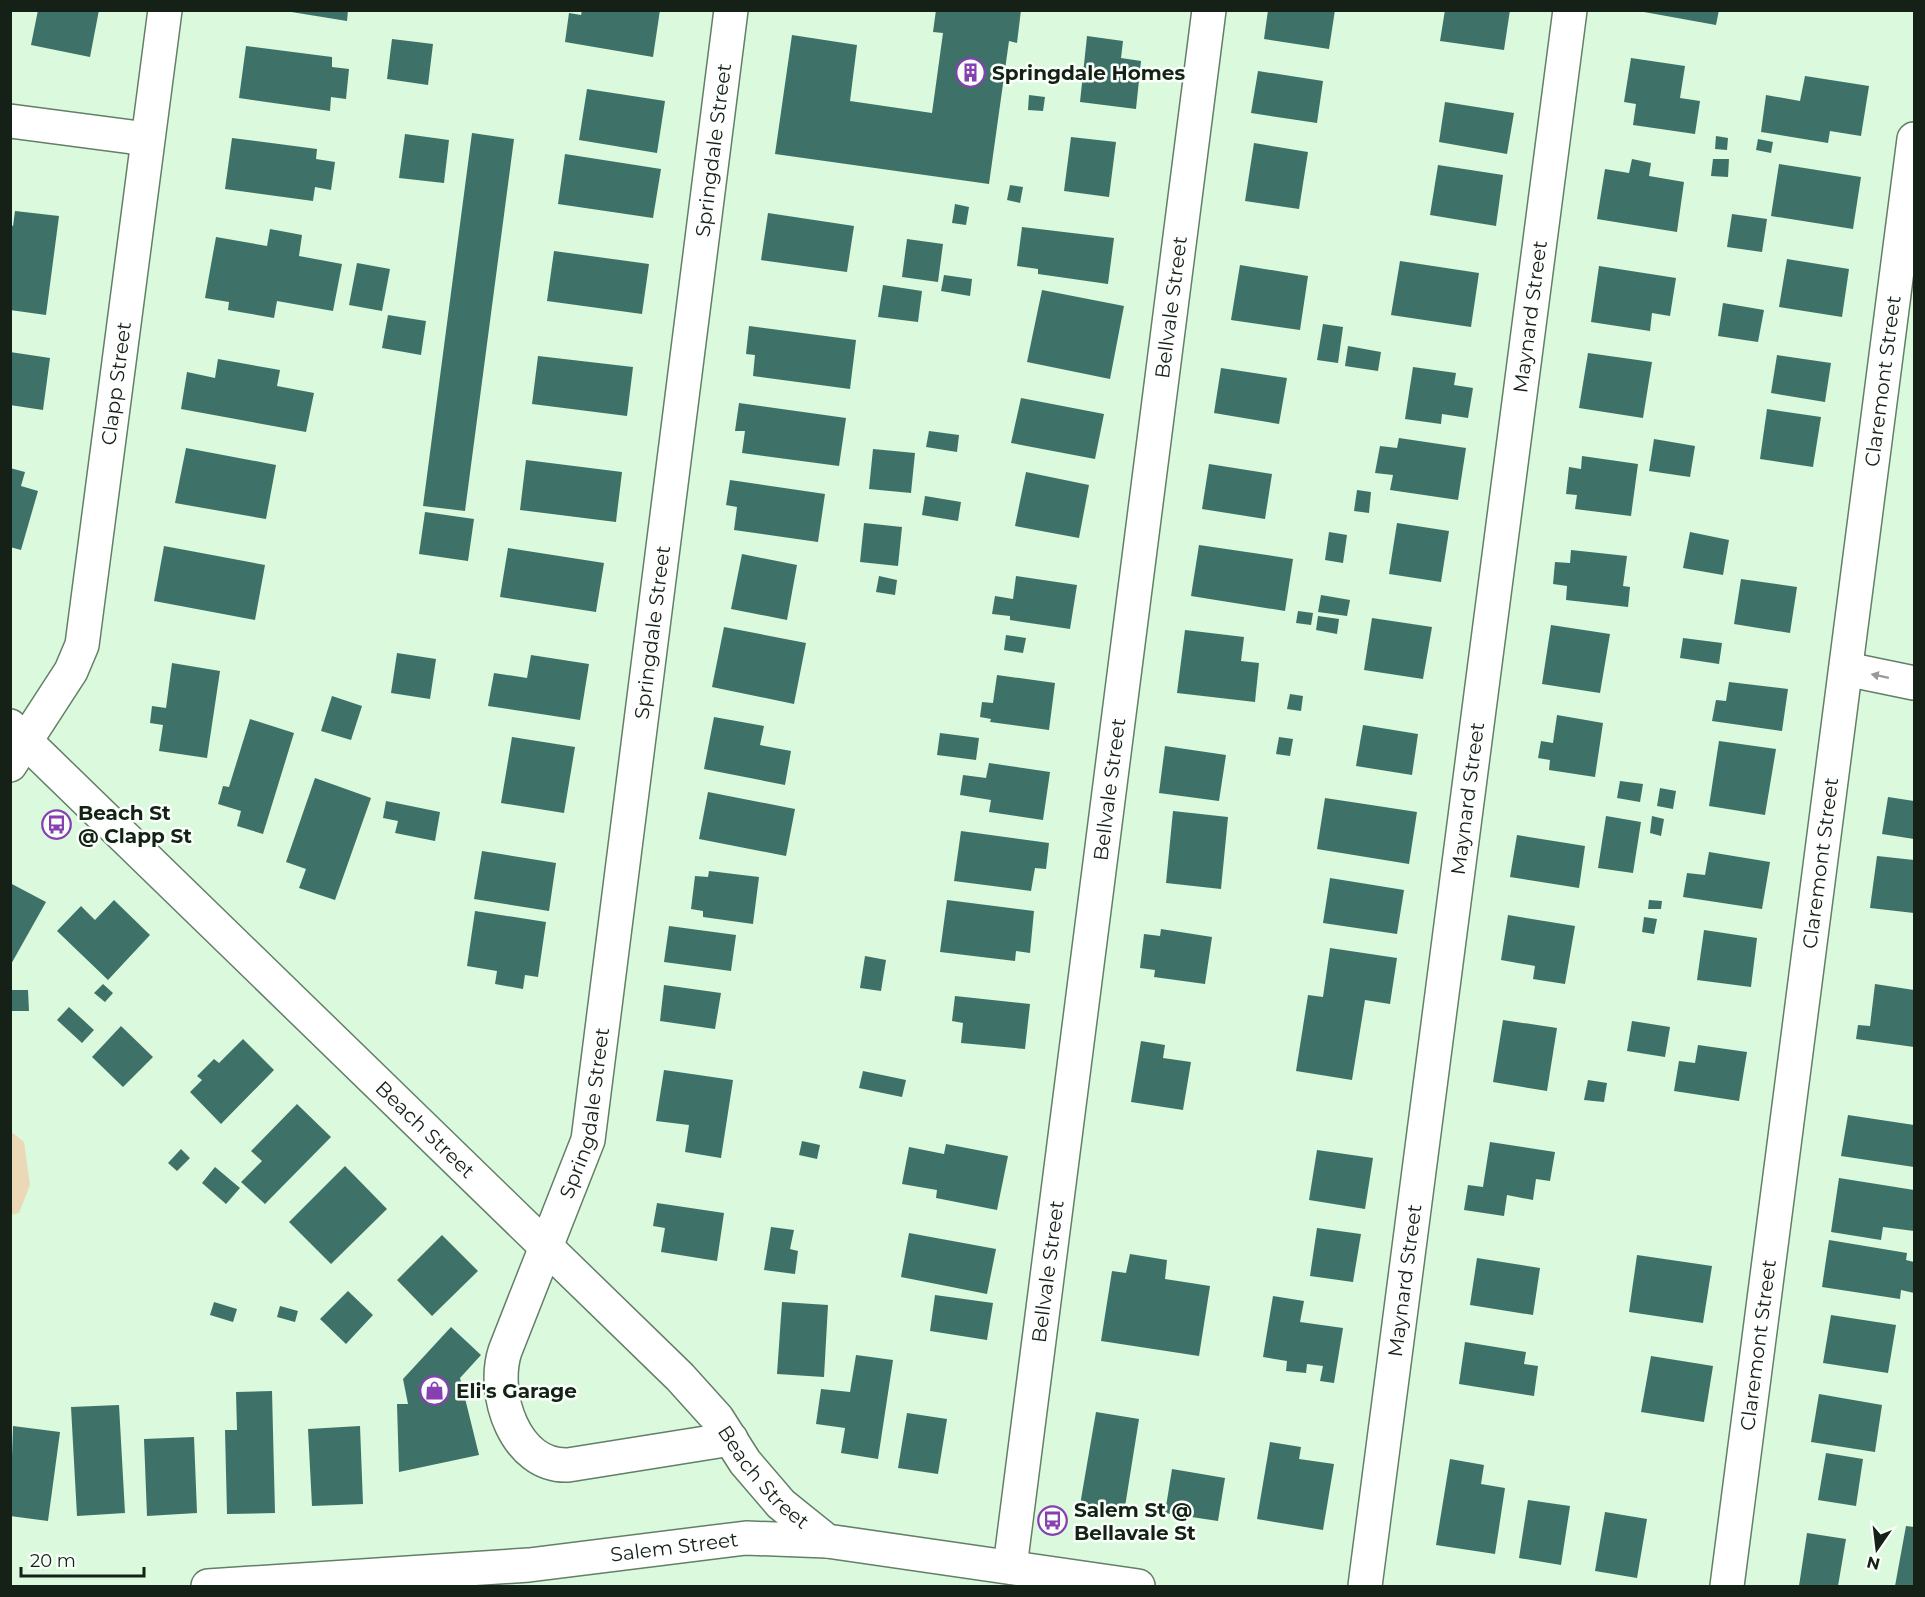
<svg xmlns="http://www.w3.org/2000/svg" width="1925" height="1597" viewBox="0 0 1925 1597" font-family="Montserrat,sans-serif">
<rect width="100%" height="100%" fill="#daf9dd"/>
<!-- green -->
<path fill="#ebd8b6" d="M 10,1131 L 24,1142 L 30,1185 L 19,1213 L 11,1215 Z"/>
<!-- building -->
<path fill="#3e7268" d="M 38,10 L 99,10 L 90,57 L 31,45 Z
M 279,10 L 348,10 L 347,21 Z
M 582,10 L 660,10 L 653,57 L 565,42 L 569,13 L 581,15 Z
M 936,10 L 1021,10 L 1017,43 L 1009,41 L 989,184 L 775,154 L 792,35 L 857,45 L 850,101 L 932,113 L 943,33 L 933,32 Z
M 1268,10 L 1335,10 L 1329,49 L 1264,39 Z
M 1445,10 L 1510,10 L 1504,50 L 1440,41 Z
M 1633,10 L 1719,10 L 1716,25 Z
M 1087,36 L 1123,41 L 1121,58 L 1141,61 L 1136,109 L 1080,102 Z
M 392,39 L 433,44 L 428,85 L 387,79 Z
M 246,46 L 332,57 L 332,67 L 349,69 L 346,99 L 331,97 L 330,111 L 239,98 Z
M 1631,58 L 1685,66 L 1680,98 L 1700,101 L 1695,134 L 1633,125 L 1636,104 L 1624,102 Z
M 1258,71 L 1323,81 L 1317,123 L 1251,113 Z
M 1805,76 L 1869,86 L 1861,136 L 1830,131 L 1828,143 L 1761,132 L 1766,95 L 1800,101 Z
M 587,89 L 665,101 L 657,153 L 579,140 Z
M 1029,95 L 1045,97 L 1043,111 L 1028,110 Z
M 1445,102 L 1514,113 L 1507,154 L 1439,142 Z
M 472,133 L 514,139 L 465,511 L 423,506 Z
M 405,134 L 449,140 L 444,183 L 399,178 Z
M 1716,136 L 1728,138 L 1727,150 L 1715,149 Z
M 1071,137 L 1116,142 L 1109,197 L 1064,191 Z
M 232,138 L 317,149 L 316,159 L 335,162 L 331,190 L 315,187 L 313,201 L 225,189 Z
M 1758,139 L 1773,142 L 1771,153 L 1756,150 Z
M 1254,143 L 1308,152 L 1299,209 L 1245,201 Z
M 565,154 L 661,169 L 653,218 L 558,204 Z
M 1632,159 L 1651,163 L 1649,176 L 1684,182 L 1677,232 L 1597,219 L 1605,169 L 1629,173 Z
M 1713,159 L 1729,159 L 1728,177 L 1711,176 Z
M 1779,164 L 1861,177 L 1853,229 L 1771,216 Z
M 1438,165 L 1503,175 L 1496,226 L 1430,215 Z
M 1010,185 L 1023,187 L 1020,203 L 1007,200 Z
M 955,204 L 969,207 L 966,225 L 952,223 Z
M 15,211 L 59,216 L 46,315 L 10,310 L 10,225 L 13,226 Z
M 768,213 L 854,226 L 847,272 L 761,260 Z
M 1732,214 L 1767,219 L 1762,252 L 1727,247 Z
M 1022,227 L 1114,238 L 1108,284 L 1038,274 L 1038,269 L 1017,266 Z
M 270,229 L 302,235 L 299,256 L 342,264 L 333,311 L 277,301 L 274,318 L 228,310 L 229,302 L 205,298 L 216,237 L 267,246 Z
M 907,239 L 943,244 L 938,282 L 902,277 Z
M 554,251 L 649,264 L 642,314 L 547,301 Z
M 1787,259 L 1849,269 L 1842,317 L 1779,307 Z
M 1400,261 L 1479,273 L 1471,327 L 1391,315 Z
M 357,263 L 390,269 L 382,311 L 349,305 Z
M 1240,265 L 1308,276 L 1300,330 L 1231,320 Z
M 1599,266 L 1676,278 L 1670,316 L 1652,313 L 1650,331 L 1591,322 Z
M 944,275 L 972,279 L 970,296 L 941,291 Z
M 883,285 L 922,291 L 918,322 L 878,317 Z
M 1042,290 L 1124,306 L 1110,379 L 1027,362 Z
M 1723,303 L 1764,310 L 1758,342 L 1718,336 Z
M 388,315 L 426,321 L 421,355 L 382,348 Z
M 1323,324 L 1343,327 L 1338,363 L 1317,360 Z
M 749,326 L 856,340 L 850,389 L 753,376 L 755,355 L 746,354 Z
M 1348,346 L 1381,352 L 1378,371 L 1345,366 Z
M 10,352 L 50,358 L 43,410 L 10,405 Z
M 1588,353 L 1652,362 L 1643,418 L 1579,408 Z
M 1777,355 L 1831,363 L 1825,402 L 1771,393 Z
M 538,356 L 633,367 L 627,416 L 532,404 Z
M 218,359 L 280,370 L 277,386 L 314,393 L 306,432 L 181,409 L 187,372 L 215,378 Z
M 1413,367 L 1456,373 L 1454,385 L 1473,388 L 1468,418 L 1442,414 L 1441,424 L 1405,419 Z
M 1221,368 L 1287,378 L 1279,424 L 1214,413 Z
M 1021,398 L 1104,414 L 1095,459 L 1011,443 Z
M 739,403 L 846,418 L 839,466 L 742,453 L 745,431 L 735,431 Z
M 1767,409 L 1821,417 L 1813,467 L 1760,459 Z
M 929,431 L 959,435 L 957,452 L 926,447 Z
M 1399,438 L 1466,448 L 1458,500 L 1390,490 L 1393,475 L 1375,473 L 1380,446 L 1397,448 Z
M 1654,439 L 1695,446 L 1690,477 L 1649,471 Z
M 186,448 L 276,465 L 266,519 L 175,503 Z
M 873,449 L 915,453 L 911,493 L 869,489 Z
M 1582,456 L 1638,464 L 1631,516 L 1575,509 L 1577,495 L 1566,494 L 1569,467 L 1581,469 Z
M 526,460 L 622,472 L 616,522 L 520,510 Z
M 1209,464 L 1272,474 L 1265,519 L 1202,509 Z
M 10,468 L 25,472 L 21,486 L 38,491 L 21,550 L 10,547 Z
M 1026,472 L 1089,485 L 1079,538 L 1015,526 Z
M 730,480 L 825,494 L 818,542 L 734,530 L 737,507 L 726,505 Z
M 1357,490 L 1371,492 L 1369,513 L 1354,511 Z
M 925,496 L 961,502 L 958,521 L 922,515 Z
M 425,512 L 474,519 L 468,561 L 419,554 Z
M 864,523 L 902,527 L 898,566 L 860,562 Z
M 1397,523 L 1449,531 L 1441,582 L 1389,574 Z
M 1329,532 L 1347,535 L 1343,563 L 1325,560 Z
M 1690,532 L 1729,540 L 1723,575 L 1683,568 Z
M 1199,545 L 1293,559 L 1285,611 L 1191,596 Z
M 164,546 L 265,565 L 255,620 L 154,601 Z
M 508,548 L 604,563 L 596,612 L 500,597 Z
M 1571,550 L 1627,556 L 1623,586 L 1630,587 L 1628,607 L 1566,600 L 1567,586 L 1553,584 L 1555,562 L 1570,563 Z
M 742,554 L 797,565 L 787,620 L 731,609 Z
M 879,576 L 897,580 L 895,595 L 876,592 Z
M 1016,576 L 1077,585 L 1070,629 L 1010,620 L 1010,616 L 992,614 L 995,596 L 1013,599 Z
M 1741,579 L 1797,587 L 1790,633 L 1734,624 Z
M 1321,595 L 1350,600 L 1347,616 L 1318,612 Z
M 1298,611 L 1313,613 L 1311,625 L 1296,623 Z
M 1318,616 L 1339,619 L 1337,634 L 1316,630 Z
M 1372,618 L 1432,627 L 1423,679 L 1364,670 Z
M 1551,625 L 1610,634 L 1600,693 L 1542,684 Z
M 724,627 L 806,643 L 794,704 L 712,687 Z
M 1185,630 L 1244,637 L 1241,661 L 1259,663 L 1255,702 L 1177,693 Z
M 1006,635 L 1026,638 L 1023,653 L 1004,650 Z
M 1683,638 L 1722,643 L 1719,664 L 1680,658 Z
M 397,653 L 436,659 L 430,699 L 391,693 Z
M 531,655 L 589,664 L 580,720 L 488,706 L 494,673 L 527,678 Z
M 172,663 L 220,671 L 207,758 L 159,751 L 163,725 L 150,723 L 152,706 L 166,708 Z
M 997,675 L 1055,683 L 1049,730 L 990,722 L 991,719 L 980,717 L 982,702 L 993,703 Z
M 1729,682 L 1788,689 L 1782,731 L 1712,721 L 1716,700 L 1726,701 Z
M 1290,694 L 1303,696 L 1301,711 L 1287,709 Z
M 332,696 L 362,706 L 351,740 L 321,731 Z
M 1557,715 L 1603,723 L 1595,777 L 1549,770 L 1550,760 L 1538,758 L 1541,741 L 1553,743 Z
M 714,717 L 764,726 L 760,745 L 791,751 L 785,785 L 704,769 Z
M 250,719 L 294,733 L 263,834 L 237,826 L 241,811 L 218,804 L 223,786 L 229,787 Z
M 1363,725 L 1418,734 L 1412,775 L 1356,766 Z
M 940,733 L 979,738 L 976,760 L 937,755 Z
M 512,737 L 575,747 L 564,813 L 501,803 Z
M 1279,737 L 1293,739 L 1290,756 L 1276,754 Z
M 1719,741 L 1776,749 L 1765,815 L 1709,806 Z
M 1165,746 L 1226,755 L 1219,801 L 1159,793 Z
M 989,763 L 1050,772 L 1043,820 L 989,812 L 991,800 L 960,795 L 963,775 L 986,778 Z
M 315,778 L 371,798 L 335,900 L 299,888 L 306,869 L 286,862 Z
M 1620,781 L 1643,784 L 1640,802 L 1617,798 Z
M 1660,788 L 1676,791 L 1673,809 L 1657,806 Z
M 708,792 L 795,809 L 786,856 L 699,839 Z
M 1888,797 L 1914,801 L 1914,839 L 1882,834 Z
M 1325,798 L 1417,812 L 1409,864 L 1317,849 Z
M 386,801 L 440,812 L 435,841 L 395,833 L 398,821 L 383,818 Z
M 1173,811 L 1228,817 L 1221,889 L 1166,883 Z
M 1606,816 L 1641,822 L 1633,873 L 1598,868 Z
M 1652,816 L 1664,819 L 1661,836 L 1650,833 Z
M 961,831 L 1049,843 L 1046,869 L 1035,868 L 1031,891 L 954,881 Z
M 1517,835 L 1585,846 L 1579,888 L 1510,877 Z
M 482,851 L 556,863 L 549,911 L 474,899 Z
M 1709,852 L 1770,862 L 1762,909 L 1683,897 L 1687,873 L 1705,875 Z
M 1877,856 L 1914,860 L 1914,913 L 1870,908 Z
M 709,871 L 759,877 L 753,924 L 703,917 L 703,911 L 691,909 L 695,876 L 708,877 Z
M 1330,878 L 1404,890 L 1397,934 L 1323,923 Z
M 10,883 L 46,902 L 10,966 Z
M 114,900 L 150,935 L 108,980 L 57,931 L 81,906 L 95,920 Z
M 947,900 L 1034,911 L 1030,953 L 1016,951 L 1015,961 L 940,952 Z
M 1649,900 L 1662,901 L 1661,909 L 1648,909 Z
M 475,911 L 546,922 L 538,977 L 525,975 L 523,989 L 495,984 L 497,971 L 467,966 Z
M 1508,915 L 1575,926 L 1565,984 L 1533,979 L 1535,966 L 1501,960 Z
M 1644,917 L 1657,919 L 1654,934 L 1642,932 Z
M 669,926 L 736,935 L 731,971 L 664,962 Z
M 1161,929 L 1212,937 L 1205,984 L 1154,977 L 1155,970 L 1140,968 L 1144,934 L 1160,936 Z
M 1704,930 L 1757,938 L 1751,987 L 1697,980 Z
M 1330,948 L 1397,958 L 1390,1004 L 1365,1000 L 1352,1080 L 1296,1071 L 1308,995 L 1323,997 Z
M 865,956 L 886,960 L 881,991 L 860,988 Z
M 103,984 L 113,993 L 105,1002 L 94,993 Z
M 1875,984 L 1914,990 L 1914,1047 L 1856,1039 L 1858,1025 L 1870,1026 Z
M 664,985 L 721,993 L 715,1029 L 660,1021 Z
M 10,990 L 28,990 L 29,1011 L 10,1011 Z
M 955,996 L 1030,1004 L 1025,1049 L 961,1043 L 963,1023 L 952,1021 Z
M 69,1007 L 94,1030 L 82,1043 L 57,1020 Z
M 1503,1020 L 1557,1028 L 1547,1091 L 1493,1082 Z
M 1632,1021 L 1670,1027 L 1665,1057 L 1627,1051 Z
M 121,1026 L 153,1057 L 123,1087 L 92,1057 Z
M 243,1039 L 274,1070 L 221,1124 L 190,1092 L 202,1080 L 197,1076 L 214,1059 L 219,1063 Z
M 1141,1041 L 1165,1045 L 1163,1058 L 1191,1062 L 1183,1110 L 1131,1102 Z
M 1698,1045 L 1747,1052 L 1739,1101 L 1674,1091 L 1679,1061 L 1695,1063 Z
M 664,1070 L 733,1080 L 721,1158 L 685,1152 L 689,1125 L 656,1121 Z
M 863,1071 L 906,1080 L 902,1097 L 859,1088 Z
M 1588,1080 L 1607,1083 L 1604,1102 L 1584,1100 Z
M 297,1104 L 331,1137 L 265,1204 L 241,1182 L 262,1161 L 251,1151 Z
M 1848,1115 L 1914,1125 L 1914,1167 L 1841,1156 Z
M 802,1141 L 820,1145 L 817,1159 L 799,1155 Z
M 1490,1142 L 1555,1152 L 1550,1181 L 1536,1179 L 1533,1200 L 1507,1195 L 1504,1216 L 1464,1210 L 1468,1185 L 1483,1187 Z
M 946,1144 L 1008,1156 L 997,1210 L 936,1198 L 937,1190 L 902,1184 L 909,1147 L 944,1154 Z
M 181,1149 L 190,1158 L 177,1171 L 168,1163 Z
M 1317,1150 L 1373,1158 L 1365,1209 L 1309,1200 Z
M 345,1166 L 387,1209 L 331,1264 L 289,1222 Z
M 215,1167 L 240,1188 L 226,1204 L 202,1183 Z
M 1839,1178 L 1914,1190 L 1914,1231 L 1883,1227 L 1881,1240 L 1831,1232 Z
M 657,1203 L 724,1213 L 717,1261 L 661,1252 L 665,1228 L 653,1226 Z
M 771,1227 L 794,1230 L 790,1249 L 798,1251 L 795,1274 L 764,1270 Z
M 1317,1228 L 1361,1234 L 1353,1282 L 1310,1276 Z
M 909,1233 L 996,1249 L 987,1294 L 901,1277 Z
M 442,1235 L 478,1271 L 432,1316 L 397,1280 Z
M 1829,1240 L 1907,1253 L 1906,1260 L 1914,1262 L 1914,1293 L 1901,1290 L 1900,1299 L 1822,1287 Z
M 1130,1254 L 1167,1260 L 1165,1279 L 1210,1286 L 1199,1356 L 1101,1341 L 1112,1271 L 1126,1273 Z
M 1637,1255 L 1712,1266 L 1703,1323 L 1629,1312 Z
M 1477,1258 L 1540,1268 L 1533,1315 L 1470,1305 Z
M 348,1291 L 373,1315 L 346,1344 L 320,1319 Z
M 935,1295 L 993,1303 L 987,1340 L 930,1331 Z
M 1273,1296 L 1304,1301 L 1300,1322 L 1343,1328 L 1334,1383 L 1320,1381 L 1323,1366 L 1307,1364 L 1306,1373 L 1286,1371 L 1287,1361 L 1263,1357 Z
M 214,1302 L 237,1309 L 233,1322 L 210,1315 Z
M 782,1302 L 828,1305 L 824,1377 L 777,1374 Z
M 280,1306 L 298,1311 L 295,1322 L 277,1317 Z
M 1831,1315 L 1896,1325 L 1888,1373 L 1823,1363 Z
M 451,1327 L 481,1355 L 460,1378 L 479,1455 L 399,1472 L 397,1404 L 408,1404 L 403,1379 Z
M 1465,1342 L 1526,1352 L 1524,1364 L 1538,1366 L 1534,1396 L 1459,1384 Z
M 856,1355 L 893,1360 L 878,1459 L 841,1453 L 845,1428 L 816,1424 L 821,1389 L 850,1392 Z
M 1651,1356 L 1713,1366 L 1704,1422 L 1641,1412 Z
M 272,1391 L 275,1513 L 227,1514 L 225,1430 L 237,1430 L 236,1392 Z
M 1819,1394 L 1882,1405 L 1875,1452 L 1811,1442 Z
M 119,1405 L 125,1513 L 77,1516 L 71,1407 Z
M 1096,1412 L 1139,1419 L 1124,1513 L 1080,1505 Z
M 907,1413 L 947,1419 L 938,1474 L 898,1468 Z
M 13,1426 L 60,1432 L 48,1521 L 10,1516 Z
M 360,1426 L 363,1504 L 312,1506 L 308,1429 Z
M 194,1437 L 197,1513 L 147,1516 L 144,1439 Z
M 1270,1442 L 1301,1447 L 1299,1459 L 1334,1464 L 1323,1530 L 1257,1519 Z
M 1826,1453 L 1863,1459 L 1856,1506 L 1818,1500 Z
M 1450,1459 L 1484,1465 L 1481,1484 L 1505,1488 L 1495,1554 L 1436,1545 Z
M 1172,1469 L 1225,1478 L 1218,1521 L 1165,1513 Z
M 1528,1500 L 1570,1506 L 1561,1565 L 1519,1558 Z
M 1605,1512 L 1647,1519 L 1637,1578 L 1595,1571 Z
M 1906,1526 L 1914,1527 L 1914,1586 L 1895,1586 Z
M 1807,1533 L 1846,1539 L 1838,1586 L 1799,1586 Z"/>
<g fill="none" stroke-linecap="round" stroke-linejoin="round">
<defs>
<g id="minor">
<path d="M 10,121 L 147,139"/>
<path d="M 1846,669 L 1914,683"/>
<path id="s1" d="M 10,765 L 71,671 L 82,645 L 165,10"/>
<path id="s2" d="M 731,1439 L 568,1465 C 515,1467 491,1394 505,1351 L 588,1140 L 731,10"/>
<path id="s3" d="M 1010,1567 L 1209,10"/>
<path id="s4" d="M 208,1586 L 529,1565 L 746,1538 L 827,1541"/>
<path id="s5" d="M 1365,1586 L 1570,10"/>
<path id="s6" d="M 1727,1586 L 1914,139"/>
</g>
<g id="major">
<path id="s7" d="M 10,726 L 680,1377 L 717,1418 L 745,1462 L 781,1504 L 827,1541 L 1138,1586"/>
</g>
</defs>
<!-- minor casing -->
<use href="#minor" stroke="#637f66" stroke-width="36"/>
<!-- major casing -->
<use href="#major" stroke="#637f66" stroke-width="36"/>
<!-- minor -->
<use href="#minor" stroke="#fff" stroke-width="33"/>
<!-- major -->
<use href="#major" stroke="#fff" stroke-width="33"/>
</g>
<!-- one-way arrows -->
<defs><path id="oneway-solid" d="M-6-.8H1V-3.2L6.5 0L1 3.2V.8H-6Z" transform="scale(1.5)"/></defs>
<use fill="#969b97" href="#oneway-solid" transform="translate(1880 676) rotate(-168)"/>
<!-- icons -->
<defs>
<symbol id="building-ring" viewBox="-11 -11 22 22"><circle r="9.5" fill="#f9fff9" stroke="#883fb1" stroke-width="1.5"/><path d="M-4-6H4V6H1V3H-1V6H-4ZM-2.5-4.3h1.7v1.8h-1.7ZM.8-4.3h1.7v1.8H.8ZM-2.5-1h1.7V.8h-1.7ZM.8-1h1.7V.8H.8Z" fill="#883fb1"/></symbol>
<symbol id="bus-ring" viewBox="-11 -11 22 22"><circle r="9.5" fill="#f9fff9" stroke="#883fb1" stroke-width="1.5"/><path d="M-5-6H5V4H4V6H2V4H-2V6H-4V4H-5ZM-3.5-4V0h7V-4ZM-3.5 1.2v1.5H-2V1.2ZM2 1.2v1.5H3.5V1.2Z" fill="#883fb1"/></symbol>
<symbol id="shop-ring" viewBox="-11 -11 22 22"><circle r="9.5" fill="#f9fff9" stroke="#883fb1" stroke-width="1.5"/><path d="M-5-2.5h2.3a2.7 3.5 0 0 1 5.4 0H5L5.5 6h-11ZM-1.5-2.5h3a1.5 2.3 0 0 0-3 0Z" fill="#883fb1"/></symbol>
</defs>
<g fill-rule="evenodd">
<use href="#building-ring" x="954" y="56" width="33" height="33"/>
<use href="#bus-ring" x="40" y="808" width="33" height="33"/>
<use href="#shop-ring" x="418" y="1374" width="33" height="33"/>
<use href="#bus-ring" x="1036" y="1504" width="33" height="33"/>
</g>
<g text-anchor="middle" stroke-width="5" stroke-linejoin="round" paint-order="stroke">
<!-- poi labels -->
<g font-size="20" font-weight="bold" fill="#152117" stroke="#f9fff9" text-anchor="start">
<text x="992" y="80">Springdale Homes</text>
<text x="78" y="820">Beach St<tspan x="78" dy="23">@ Clapp St</tspan></text>
<text x="456" y="1398">Eli's Garage</text>
<text x="1074" y="1517">Salem St @<tspan x="1074" dy="23">Bellavale St</tspan></text>
</g>
<!-- street labels -->
<g font-size="20" fill="#152117" stroke="#f9fff9">
<text dy="7" stroke="none"><textPath href="#s2" startOffset="1539">Springdale Street</textPath></text>
<text dy="7" stroke="none"><textPath href="#s3" startOffset="1270">Bellvale Street</textPath></text>
<text dy="7" stroke="none"><textPath href="#s5" startOffset="1280">Maynard Street</textPath></text>
<text dy="7" stroke="none"><textPath href="#s6" startOffset="1215">Claremont Street</textPath></text>
<text dy="7" stroke="none"><textPath href="#s1" startOffset="404">Clapp Street</textPath></text>
<text dy="7" stroke="none"><textPath href="#s2" startOffset="1053">Springdale Street</textPath></text>
<text dy="7" stroke="none"><textPath href="#s3" startOffset="784">Bellvale Street</textPath></text>
<text dy="7" stroke="none"><textPath href="#s5" startOffset="794">Maynard Street</textPath></text>
<text dy="7" stroke="none"><textPath href="#s6" startOffset="729">Claremont Street</textPath></text>
<text dy="7" stroke="none"><textPath href="#s2" startOffset="567">Springdale Street</textPath></text>
<text dy="7" stroke="none"><textPath href="#s7" startOffset="579">Beach Street</textPath></text>
<text dy="7" stroke="none"><textPath href="#s3" startOffset="298">Bellvale Street</textPath></text>
<text dy="7" stroke="none"><textPath href="#s5" startOffset="308">Maynard Street</textPath></text>
<text dy="7" stroke="none"><textPath href="#s6" startOffset="243">Claremont Street</textPath></text>
<text dy="7" stroke="none"><textPath href="#s7" startOffset="1065">Beach Street</textPath></text>
<text dy="7" stroke="none"><textPath href="#s4" startOffset="468">Salem Street</textPath></text>
</g>
</g>
<!-- border -->
<rect width="1925" height="1597" fill="none" stroke="#152117" stroke-width="24"/>
<!-- north arrow -->
<g transform="translate(1877 1549) rotate(194)" stroke="#f9fff9" stroke-width="4.5" paint-order="stroke">
<path d="M0-4.5L10 22L0 15L-10 22Z" fill="#152117"/>
<text y="-9" font-size="16" font-weight="bold" text-anchor="middle" fill="#152117">N</text>
</g>
<!-- scale -->
<path d="M21 1567v9h123v-9" fill="none" stroke="#152117" stroke-width="3"/>
<text x="30" y="1567" font-size="18" fill="#152117" stroke="#f9fff9" stroke-width="4.5" paint-order="stroke">20 m</text>
</svg>
